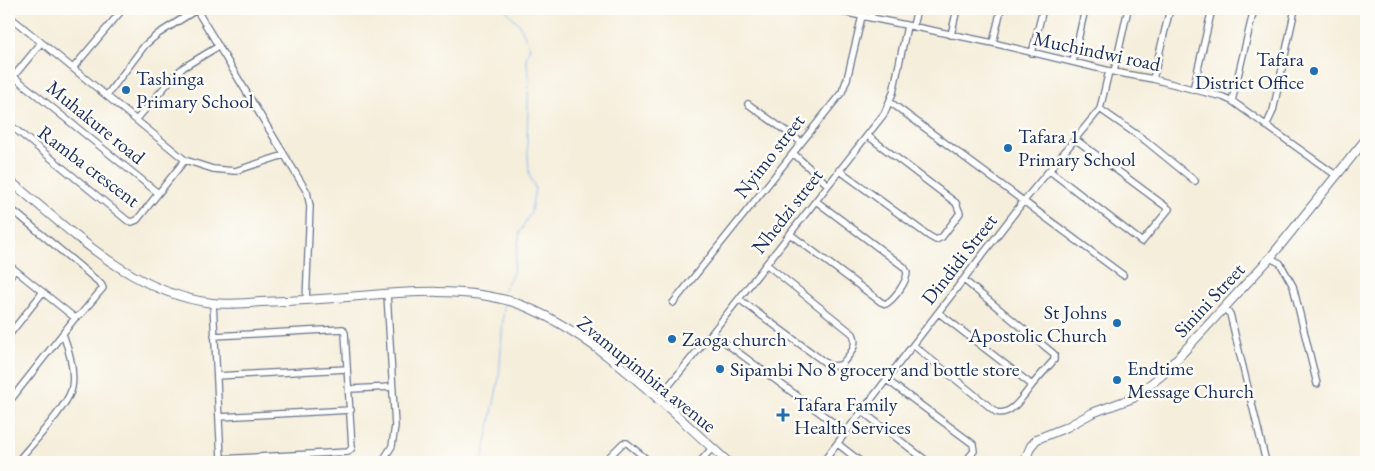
<svg xmlns="http://www.w3.org/2000/svg" width="1375" height="471" viewBox="0 0 1375 471" font-family="'EB Garamond',serif">
<rect width="100%" height="100%" fill="#fdfcf7"/>
<filter id="ink" filterUnits="userSpaceOnUse"><feTurbulence type="fractalNoise" baseFrequency=".02" numOctaves="2"/><feDisplacementMap in="SourceGraphic" scale="10" xChannelSelector="R" yChannelSelector="G"/><feConvolveMatrix kernelMatrix="1 2 1 2 8 2 1 2 1" color-interpolation-filters="sRGB"/></filter>
<filter id="wash" filterUnits="userSpaceOnUse"><feTurbulence type="fractalNoise" baseFrequency=".0096" numOctaves="4" result="noise"/><feDisplacementMap in="SourceGraphic" scale="20" xChannelSelector="R" yChannelSelector="G"/><feGaussianBlur stdDeviation="1.12" result="paint"/><feColorMatrix in="noise" values="0 0 0 0 0 0 0 0 0 0 0 0 0 0 0 0 0 1.4 0 .05"/><feComposite in="paint" operator="in"/></filter>
<g filter="url(#wash)">
<rect width="100%" height="100%" fill="#f5eedb"/>
<g fill="none" stroke-linecap="round" stroke-linejoin="round">
<!-- stream -->
<path stroke="#80b4ee" stroke-width="1" d="M 503,291 L 513,273 L 520,232 L 531,212 L 535,188 L 529,174 L 527,138 L 529,74 L 526,59 L 530,47 L 519,24 L 505,9
M 482,462 L 499,378 L 504,304"/>
</g>
</g>
<g filter="url(#ink)">
<g fill="none" stroke-linecap="round" stroke-linejoin="round">
<defs>
<path id="minor" d="M 196,9 L 307,192 L 310,206 L 306,301
M 828,9 L 993,43 L 1114,72 L 1153,79 L 1223,97 L 1232,101 L 1337,176
M 9,16 L 185,160 L 213,169 L 235,171 L 284,155
M 871,18 L 873,9
M 913,26 L 917,9
M 951,35 L 957,9
M 993,43 L 1001,9
M 1032,53 L 1043,9
M 1073,62 L 1085,9
M 73,68 L 123,9
M 1114,72 L 1128,9
M 13,76 L 158,193
M 1153,79 L 1170,9
M 9,82 L 41,43
M 1193,90 L 1212,9
M 107,95 L 145,45 L 158,34 L 196,10
M 1232,101 L 1254,9
M 890,102 L 1123,275
M 748,104 L 801,142
M 1100,109 L 1146,141 L 1195,181
M 137,119 L 175,75 L 184,67 L 219,46
M 9,124 L 128,221 L 132,222 L 137,220 L 185,160
M 1266,126 L 1273,111 L 1295,9
M 793,153 L 828,185
M 839,170 L 929,236 L 936,240 L 942,237 L 960,213 L 956,203 L 868,136
M 1050,171 L 1142,242 L 1169,209 L 1075,139
M 9,207 L 101,284 L 103,288 L 81,314 L 75,318 L 9,402
M 790,234 L 881,302 L 886,304 C 895,298 907,282 907,272 L 904,267 L 816,201
M 1270,258 L 1280,263 L 1293,286 L 1317,384
M 9,265 L 75,318
M 9,277 L 15,270
M 964,280 L 1054,354 L 1054,360 L 1032,385
M 739,299 L 827,364 L 832,366 L 841,365 C 848,356 859,347 853,334 L 766,264
M 213,303 L 221,459 L 218,462
M 673,303 L 842,92 L 847,79 L 862,16
M 1223,308 L 1230,314 L 1266,462
M 712,333 L 846,432
M 9,335 L 43,292
M 214,336 L 343,329 L 345,333 L 352,448 L 348,452 L 221,459
M 913,345 L 996,412 C 1011,417 1024,395 1032,385 L 939,313
M 217,376 L 347,369
M 887,380 L 973,444 L 974,451 L 965,462
M 350,389 L 392,387
M 657,400 L 712,333 L 884,114 L 893,93 L 907,26
M 863,412 L 928,462
M 219,417 L 351,410
M 838,444 L 861,462
M 17,462 C 29,447 70,404 72,387 C 75,370 69,350 63,334
M 382,462 L 392,446 L 395,426 L 387,294
M 604,462 L 623,443 L 627,443 L 650,462
M 700,462 L 712,448
M 823,462 L 1023,202 L 1100,109 L 1109,71"/>
<path id="tertiary" d="M 9,180 C 69,229 131,293 212,303 C 228,305 245,303 261,302 C 294,301 326,299 359,296 C 407,292 466,287 513,302 C 591,328 667,408 728,462
M 1024,462 L 1031,446 L 1037,439 L 1067,427 L 1092,413 L 1133,398 L 1162,375 L 1270,258 L 1366,139"/>
</defs>
<!-- minor casing -->
<use href="#minor" stroke="#67728a" stroke-width="8"/>
<!-- tertiary casing -->
<use href="#tertiary" stroke="#67728a" stroke-width="10"/>
<!-- minor -->
<use href="#minor" stroke="#fff" stroke-width="5.5"/>
<!-- tertiary -->
<use href="#tertiary" stroke="#fff" stroke-width="8"/>
</g>
</g>
<!-- markers -->
<g fill="#1f6fb2" stroke="#fdfcf7" stroke-width="2">
<circle cx="1314" cy="71" r="5"/>
<circle cx="126" cy="90" r="5"/>
<circle cx="1008" cy="148" r="5"/>
<circle cx="1117" cy="323" r="5"/>
<circle cx="672" cy="339" r="5"/>
<circle cx="720" cy="369" r="5"/>
<circle cx="1117" cy="380" r="5"/>
<path d="M780.5 407.5h5v5h5v5h-5v5h-5v-5h-5v-5h5z"/>
</g>
<g text-anchor="middle" stroke-width="5" stroke-linejoin="round" paint-order="stroke">
<!-- street labels -->
<g font-size="20" fill="#1b2f5e" stroke="#fdfcf7">
<text transform="translate(1097 51) rotate(12)" y="7">Muchindwi road</text>
<text transform="translate(96 122) rotate(39)" y="7">Muhakure road</text>
<text transform="translate(769 156) rotate(-52)" y="7">Nyimo street</text>
<text transform="translate(89 166) rotate(37)" y="7">Ramba crescent</text>
<text transform="translate(787 211) rotate(-52)" y="7">Nhedzi street</text>
<text transform="translate(959 259) rotate(-52)" y="7">Dindidi Street</text>
<text transform="translate(1209 300) rotate(-47)" y="7">Sinini Street</text>
<text transform="translate(647 374) rotate(39)" y="7">Zvamupimbira avenue</text>
</g>
<!-- poi labels -->
<g font-size="20" fill="#1b2f5e" stroke="#fdfcf7" text-anchor="start">
<text x="1304" y="66" text-anchor="end">Tafara<tspan x="1304" dy="23">District Office</tspan></text>
<text x="136" y="85">Tashinga<tspan x="136" dy="23">Primary School</tspan></text>
<text x="1018" y="143">Tafara 1<tspan x="1018" dy="23">Primary School</tspan></text>
<text x="1107" y="319" text-anchor="end">St Johns<tspan x="1107" dy="23">Apostolic Church</tspan></text>
<text x="682" y="346">Zaoga church</text>
<text x="1127" y="375">Endtime<tspan x="1127" dy="23">Message Church</tspan></text>
<text x="730" y="376">Sipambi No 8 grocery and bottle store</text>
<text x="794" y="411">Tafara Family<tspan x="794" dy="23">Health Services</tspan></text>
</g>
</g>
<!-- margin -->
<rect width="1375" height="471" fill="none" stroke="#fdfcf7" stroke-width="30"/>
</svg>
